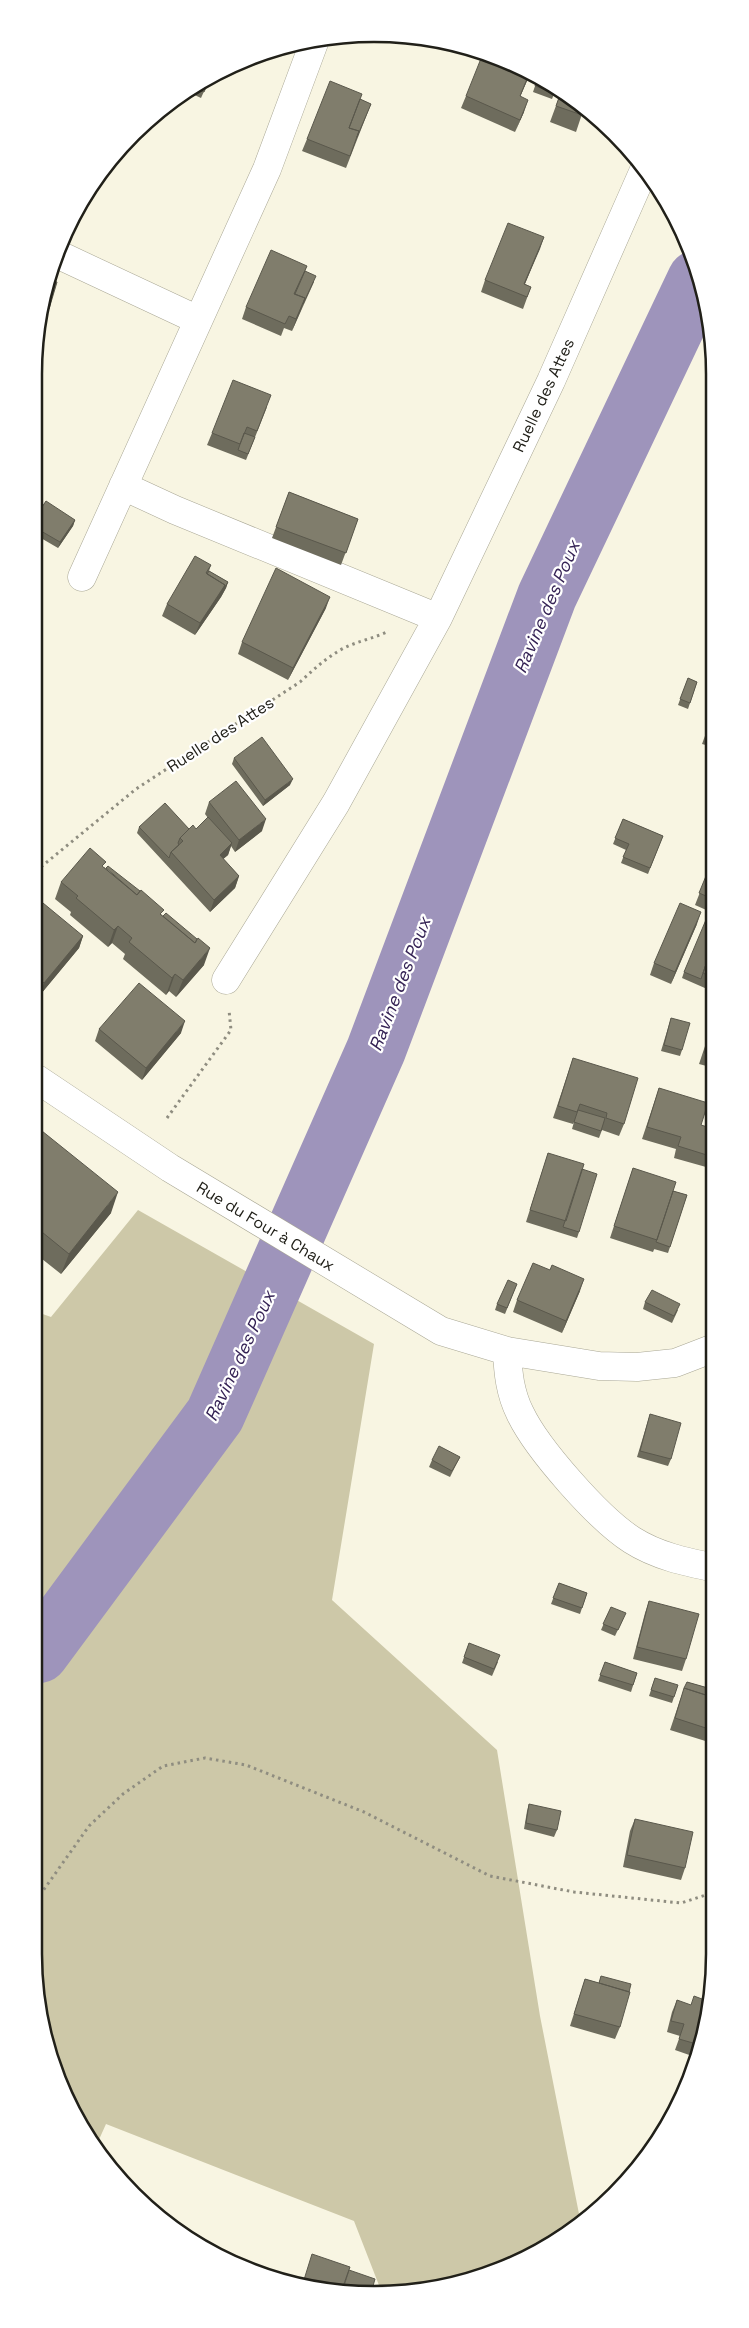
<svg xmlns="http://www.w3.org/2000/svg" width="749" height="2328" viewBox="0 0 749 2328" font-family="'Space Grotesk',sans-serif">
<rect width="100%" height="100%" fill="#f8f5e2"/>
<!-- green -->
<path fill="#cdc8a8" d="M 138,1210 L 374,1344 L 332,1600 L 497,1750 L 540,2016 L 581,2224 C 563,2236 545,2249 526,2259 C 487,2279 425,2294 382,2293 L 354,2221 L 106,2124 L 97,2144 L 60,2084 L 40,2020 L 37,1312 L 51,1317 Z"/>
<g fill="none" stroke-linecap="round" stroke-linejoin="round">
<!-- river -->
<path stroke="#9e94bb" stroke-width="60" d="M 39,1653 L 215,1415 L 376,1050 L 547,596 L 697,280"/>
<defs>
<path id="street" d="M 57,254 L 198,320
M 123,486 L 175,510 L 438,618
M 82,577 L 267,169 L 315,40
M 226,980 L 336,803 L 438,618 L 551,381 L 644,170"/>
<path id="secondary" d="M 37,1079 L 170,1168 L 441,1331 L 507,1351 L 599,1366 L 637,1367 L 675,1363 L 714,1348
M 507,1351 C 508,1373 510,1393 520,1413 C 537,1449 599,1519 632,1540 C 657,1556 686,1562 715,1568"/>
</defs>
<!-- street casing -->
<use href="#street" stroke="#a9a795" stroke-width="29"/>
<!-- secondary casing -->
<use href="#secondary" stroke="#a9a795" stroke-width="29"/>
<!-- path -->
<path stroke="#8f8d80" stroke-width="3" stroke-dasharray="2.5 4" stroke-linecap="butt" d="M 36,871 L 136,789 L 300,682 C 314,669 327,657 344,648 C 358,641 375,638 389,631
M 167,1118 L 231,1030 L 229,1010
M 40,1895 L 89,1826 L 123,1794 L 163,1766 L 205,1758 L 246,1765 L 364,1812 L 490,1876 L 574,1892 L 681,1903 L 715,1892"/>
<!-- street -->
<use href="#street" stroke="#fff" stroke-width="28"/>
<!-- secondary -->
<use href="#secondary" stroke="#fff" stroke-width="28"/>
</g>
<!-- wall -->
<path fill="#6e6c5d" d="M 530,74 L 520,97 L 524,112 L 515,132 L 461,108 L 466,96 Z
M 538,77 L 556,89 L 552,99 L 533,92 Z
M 210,78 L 201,98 L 186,91 Z
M 561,92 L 592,118 L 582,114 L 576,132 L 550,122 Z
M 360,99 L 371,104 L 346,168 L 302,151 L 307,139 Z
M 544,237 L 525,284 L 531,287 L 523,309 L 481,292 L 485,280 Z
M 307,266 L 305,271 L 314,282 L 292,331 L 284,328 L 281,336 L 242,319 L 246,307 Z
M 49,280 L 49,309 L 47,315 L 40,313 L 40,308 Z
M 267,407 L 246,460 L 207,445 L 212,433 Z
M 289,492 L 358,519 L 341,565 L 272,538 Z
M 34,519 L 75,520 L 73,526 L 58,548 L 34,534 Z
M 211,565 L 209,571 L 228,582 L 226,588 L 221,597 L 195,635 L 162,616 L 167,604 Z
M 326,608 L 288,680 L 238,654 L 242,642 Z
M 688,678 L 697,682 L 688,709 L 678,705 Z
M 713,714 L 713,747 L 702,744 Z
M 234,758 L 290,785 L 263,806 L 232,764 Z
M 209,802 L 262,831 L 235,852 L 231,846 L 228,855 L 223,859 L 239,876 L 235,888 L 210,912 L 137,833 L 139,827 L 196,829 L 208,818 L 205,814 Z
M 623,819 L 663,836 L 648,874 L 621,863 L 626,850 L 613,844 Z
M 713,859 L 713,913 L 695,905 Z
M 104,867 L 162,915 L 204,965 L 176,997 L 169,991 L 166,995 L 123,959 L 125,954 L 112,943 L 108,947 L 70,915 L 71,912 L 55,899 L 61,882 Z
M 36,905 L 83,936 L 79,948 L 40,995 L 36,992 Z
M 713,918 L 714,992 L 698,985 L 699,984 L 698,985 L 682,978 L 684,972 Z
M 697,924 L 671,984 L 650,975 L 654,963 Z
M 671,1018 L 682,1050 L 680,1056 L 661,1051 Z
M 714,1019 L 714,1068 L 699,1064 Z
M 99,1029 L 181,1033 L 142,1080 L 95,1041 Z
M 573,1058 L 624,1124 L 619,1136 L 602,1130 L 599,1138 L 572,1129 L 574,1122 L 573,1124 L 553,1118 Z
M 659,1088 L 701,1125 L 710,1156 L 706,1167 L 674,1158 L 676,1149 L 642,1139 Z
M 37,1127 L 111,1213 L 61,1274 L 37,1255 Z
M 548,1153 L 579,1232 L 577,1238 L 526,1222 Z
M 633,1168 L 673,1191 L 687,1195 L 668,1253 L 654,1249 L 655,1247 L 653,1252 L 610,1238 Z
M 517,1284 L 505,1314 L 495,1310 L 497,1304 Z
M 580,1291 L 562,1333 L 513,1312 L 517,1300 Z
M 645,1302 L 678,1310 L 672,1323 L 643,1309 Z
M 650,1414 L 671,1459 L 668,1466 L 637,1457 Z
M 460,1457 L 450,1477 L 429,1467 L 432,1460 Z
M 559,1583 L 587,1593 L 580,1614 L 551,1604 Z
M 649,1601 L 686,1659 L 682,1671 L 633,1659 L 645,1613 Z
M 611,1607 L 623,1619 L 615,1636 L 601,1630 Z
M 469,1643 L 498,1662 L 492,1676 L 462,1663 Z
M 605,1662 L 637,1673 L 631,1692 L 598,1681 Z
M 655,1678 L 674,1697 L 672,1703 L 649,1696 Z
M 687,1682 L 715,1690 L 715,1744 L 670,1730 L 680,1700 Z
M 529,1804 L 557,1830 L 554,1837 L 524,1829 L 527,1811 Z
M 635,1819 L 685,1868 L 681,1880 L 623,1867 L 630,1831 Z
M 601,1976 L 620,2027 L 615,2039 L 570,2026 L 585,1979 L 599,1983 Z
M 677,2000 L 709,2020 L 702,2043 L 700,2043 L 695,2057 L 675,2050 L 680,2036 L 667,2032 L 672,2012 Z"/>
<!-- shaded-wall -->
<path fill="#5a584c" d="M 529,74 L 530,74 L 515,108 L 520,96 Z
M 528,100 L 524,112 L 515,132 L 520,120 Z
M 544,237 L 540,249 L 520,295 L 524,284 Z
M 305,298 L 301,310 L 292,331 L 296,319 Z
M 75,520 L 73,526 L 58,548 L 60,542 Z
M 228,582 L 226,588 L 221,597 L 195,635 L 200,623 L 225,585 Z
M 330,597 L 326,608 L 288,680 L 293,668 Z
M 293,779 L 290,785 L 263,806 L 265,800 Z
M 266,819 L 262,831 L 235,852 L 239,840 Z
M 232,843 L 228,855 L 215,866 L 220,855 Z
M 239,876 L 235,888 L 210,912 L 214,900 Z
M 701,912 L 697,924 L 671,984 L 675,972 Z
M 118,926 L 112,943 L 108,947 L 114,930 Z
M 83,936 L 79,948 L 40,995 L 44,983 Z
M 210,948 L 204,965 L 176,997 L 183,980 Z
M 175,974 L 169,991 L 166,995 L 172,978 Z
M 185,1021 L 181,1033 L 142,1080 L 146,1068 Z
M 118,1192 L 111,1213 L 61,1274 L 69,1254 Z
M 584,1279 L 580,1291 L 562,1333 L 566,1321 Z"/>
<!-- building -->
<path fill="#807d6c" stroke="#5a584c" d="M 482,56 L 529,74 L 520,96 L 528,100 L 520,120 L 466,96 Z
M 538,77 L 545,79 L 556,89 L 554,93 L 535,86 Z
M 210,78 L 204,92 L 193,87 Z
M 330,81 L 362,94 L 349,128 L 359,131 L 350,156 L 307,139 Z
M 561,92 L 583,111 L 582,115 L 556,106 Z
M 360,99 L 371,104 L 357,137 L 359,131 L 349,128 Z
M 508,223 L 544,237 L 524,284 L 531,287 L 527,297 L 485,280 Z
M 271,250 L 307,266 L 294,294 L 305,298 L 296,319 L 289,316 L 285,324 L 246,307 Z
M 305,271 L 316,276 L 303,304 L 305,298 L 295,294 Z
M 49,280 L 57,282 L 49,309 L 41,306 Z
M 233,380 L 271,395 L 257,431 L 247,427 L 240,444 L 212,433 Z
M 244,433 L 255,437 L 248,454 L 238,450 Z
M 289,492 L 358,519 L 346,553 L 276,527 Z
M 46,501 L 75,520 L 60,542 L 34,527 L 34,519 Z
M 195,556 L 211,565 L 206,573 L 225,585 L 200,623 L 167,604 Z
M 276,568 L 330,597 L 293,668 L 242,642 Z
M 209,571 L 228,582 L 223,590 L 225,585 L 207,574 Z
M 688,678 L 697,682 L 690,703 L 680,699 Z
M 713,714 L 713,734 L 707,732 Z
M 262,737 L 293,779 L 265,800 L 234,758 Z
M 236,781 L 266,819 L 239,840 L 209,802 Z
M 165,803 L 189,829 L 180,838 L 178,843 L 179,845 L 171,852 L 169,858 L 139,827 Z
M 208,817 L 232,843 L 220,855 L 239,876 L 214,900 L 171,852 L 183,841 L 180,838 L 193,825 L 196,829 Z
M 623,819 L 663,836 L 650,868 L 623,857 L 629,844 L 615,838 Z
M 90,848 L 106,862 L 102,866 L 137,895 L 141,890 L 164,910 L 160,914 L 195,943 L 198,938 L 210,948 L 183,980 L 175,974 L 172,978 L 129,942 L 132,938 L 118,926 L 114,930 L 76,898 L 78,896 L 61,882 Z
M 713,859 L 713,899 L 699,893 Z
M 108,866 L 140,891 L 137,895 L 106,868 Z
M 43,903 L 83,936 L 44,983 L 36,977 L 36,922 L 40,917 L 36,913 Z
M 680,903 L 701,912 L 675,972 L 654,963 Z
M 36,905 L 40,908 L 36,913 Z
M 166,913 L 197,939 L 195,943 L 163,916 Z
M 708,915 L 713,918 L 713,943 L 701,979 L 684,972 Z
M 713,943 L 713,978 L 703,973 Z
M 139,983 L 185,1021 L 146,1068 L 99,1029 Z
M 671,1018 L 690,1023 L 682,1050 L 664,1045 Z
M 714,1019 L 714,1055 L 704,1053 Z
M 573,1058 L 638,1078 L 624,1124 L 606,1118 L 607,1113 L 580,1104 L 577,1112 L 558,1106 Z
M 659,1088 L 708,1103 L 701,1125 L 714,1129 L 714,1144 L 710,1156 L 678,1146 L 681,1137 L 647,1127 Z
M 578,1110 L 605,1118 L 601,1131 L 574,1122 Z
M 37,1127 L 118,1192 L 69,1254 L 37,1228 Z
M 548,1153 L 584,1164 L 566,1221 L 530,1210 Z
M 633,1168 L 676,1182 L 657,1240 L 614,1226 Z
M 582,1169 L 597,1174 L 579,1232 L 563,1227 Z
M 673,1191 L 687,1195 L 670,1247 L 656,1242 Z
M 533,1263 L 550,1270 L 552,1265 L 584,1279 L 566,1321 L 517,1300 Z
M 508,1280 L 517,1284 L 507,1308 L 497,1304 Z
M 652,1290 L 680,1304 L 674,1316 L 645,1302 Z
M 650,1414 L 681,1423 L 671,1459 L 640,1451 Z
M 439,1446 L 460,1457 L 452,1471 L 432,1460 Z
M 559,1583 L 587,1593 L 582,1608 L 553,1598 Z
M 649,1601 L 699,1614 L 686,1659 L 637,1647 Z
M 611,1607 L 626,1613 L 618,1630 L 603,1624 Z
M 469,1643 L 500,1655 L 494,1669 L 464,1657 Z
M 605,1662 L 637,1673 L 633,1685 L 600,1675 Z
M 655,1678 L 678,1685 L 674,1697 L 651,1690 Z
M 687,1682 L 715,1690 L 715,1698 L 684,1688 Z
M 684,1688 L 715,1698 L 715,1731 L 675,1718 Z
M 529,1804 L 561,1811 L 557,1830 L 526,1823 Z
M 635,1819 L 693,1832 L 685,1868 L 627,1855 Z
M 601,1976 L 631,1984 L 629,1992 L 599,1983 Z
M 585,1979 L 630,1992 L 620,2027 L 574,2014 Z
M 694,1996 L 710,2002 L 709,2020 L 700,2045 L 679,2039 L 684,2024 L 671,2021 L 677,2000 L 691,2005 Z
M 312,2254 L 350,2267 L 341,2292 L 330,2291 L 303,2283 Z
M 349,2270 L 375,2279 L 371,2293 L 342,2292 Z"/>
<g text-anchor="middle" stroke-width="4.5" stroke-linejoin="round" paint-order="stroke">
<!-- street labels -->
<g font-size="16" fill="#212019" stroke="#fff">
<text transform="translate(543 395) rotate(-65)" y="6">Ruelle des Attes</text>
<text transform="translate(220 734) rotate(-33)" y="6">Ruelle des Attes</text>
<text transform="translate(266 1226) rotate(31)" y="6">Rue du Four à Chaux</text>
</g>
<!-- water labels -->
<g font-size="18" font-style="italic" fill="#352355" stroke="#fff">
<text transform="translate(547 607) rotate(-67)" y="6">Ravine des Poux</text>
<text transform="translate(400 984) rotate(-69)" y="6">Ravine des Poux</text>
<text transform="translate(240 1356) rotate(-65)" y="6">Ravine des Poux</text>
</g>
</g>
<!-- crop -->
<path d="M0 0H749V2328H0ZM374 42H374A332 332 0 0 1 706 374V1954A332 332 0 0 1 374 2286H374A332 332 0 0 1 42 1954V374A332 332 0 0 1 374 42Z" fill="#fff" fill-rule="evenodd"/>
<path fill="none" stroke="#212019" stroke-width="2.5" d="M374 42H374A332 332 0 0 1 706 374V1954A332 332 0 0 1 374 2286H374A332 332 0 0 1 42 1954V374A332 332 0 0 1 374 42Z"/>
</svg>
